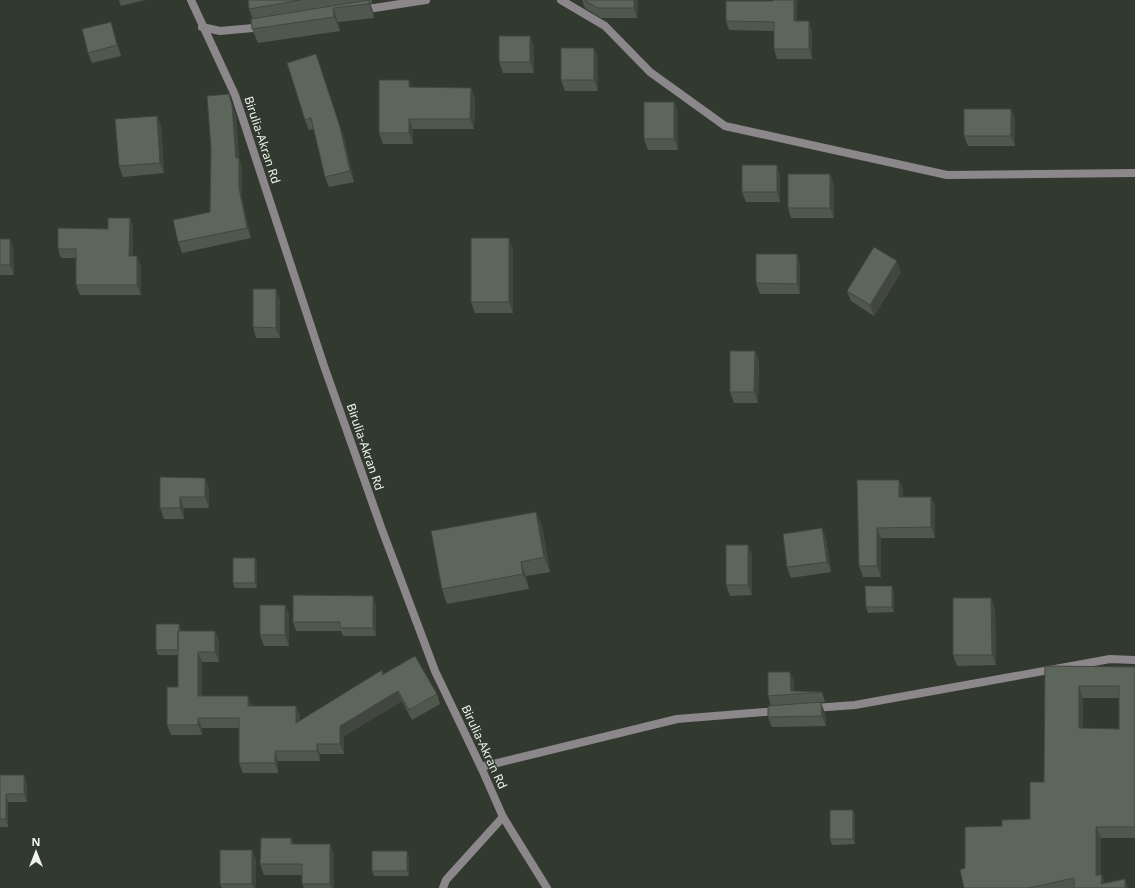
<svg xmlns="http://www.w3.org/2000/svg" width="1135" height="888" viewBox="0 0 1135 888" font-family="'Noto Sans',sans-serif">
<rect width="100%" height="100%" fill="#323a30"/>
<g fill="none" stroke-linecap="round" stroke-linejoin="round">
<!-- minor -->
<path stroke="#8c878b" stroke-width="8" d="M 561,0 L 605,26 L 650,72 L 725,126 L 947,175 L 1135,173
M 361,10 L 426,0
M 202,27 L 220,31 L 263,27
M 814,708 L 855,705 L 1110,659 L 1135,660
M 481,767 L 677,719 L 778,711
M 443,888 L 446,880 L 503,817"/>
<!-- tertiary -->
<path stroke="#8c878b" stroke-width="8" d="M 191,0 L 235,95 L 324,366 L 381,527 L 435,671 L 481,767 L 503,817 L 547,888"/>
</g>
<!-- wall -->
<path fill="#50584e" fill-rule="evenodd" d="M 119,0 L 145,0 L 121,6 Z
M 248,0 L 372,0 L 372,3 L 370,4 L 374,14 L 374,18 L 338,22 L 340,31 L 258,43 L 252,29 L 253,19 L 249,9 Z
M 582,0 L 638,0 L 637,18 L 601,18 L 585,8 Z
M 797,0 L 797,21 L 812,31 L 812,59 L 777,59 L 774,49 L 774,31 L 729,30 L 726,21 L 773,1 Z
M 114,32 L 121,56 L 92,63 L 88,53 Z
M 534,46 L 534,73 L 503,73 L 499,62 Z
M 316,54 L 344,138 L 354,182 L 329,187 L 325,177 L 314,129 L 309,130 L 305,120 Z
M 598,58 L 598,91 L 565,91 L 561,80 Z
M 412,87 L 475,98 L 474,129 L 413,129 L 413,144 L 383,144 L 379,133 Z
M 674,102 L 678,112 L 678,150 L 648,150 L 644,139 Z
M 1011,109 L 1015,120 L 1015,146 L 968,146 L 964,136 Z
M 157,116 L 161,126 L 164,173 L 123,177 L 119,166 Z
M 236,116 L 239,159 L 242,168 L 242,199 L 251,238 L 182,253 L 178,242 L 210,212 Z
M 780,175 L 780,202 L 746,202 L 742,192 Z
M 834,184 L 834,218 L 791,218 L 788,208 Z
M 130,218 L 133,228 L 133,256 L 141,266 L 141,295 L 80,295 L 76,285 L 76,258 L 61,258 L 58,249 L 108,229 Z
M 0,239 L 10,239 L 14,250 L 14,275 L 0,275 Z
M 513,249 L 513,313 L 475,313 L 471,302 Z
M 800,265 L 800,294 L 760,294 L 756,283 Z
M 901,272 L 874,316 L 851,301 L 847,291 Z
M 280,300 L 280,338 L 256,338 L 253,327 Z
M 755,351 L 759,361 L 758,403 L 734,403 L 730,392 Z
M 160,477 L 209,488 L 209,508 L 184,508 L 184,519 L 164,519 L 160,508 Z
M 899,480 L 903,490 L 903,497 L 931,497 L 935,507 L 935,538 L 881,538 L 881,577 L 863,577 L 859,566 Z
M 542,526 L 550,572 L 526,576 L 529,589 L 447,604 L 442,589 Z
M 822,528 L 826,539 L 831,572 L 791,578 L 787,567 Z
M 748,545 L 752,556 L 752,595 L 730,596 L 726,585 Z
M 255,558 L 257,563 L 257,588 L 235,588 L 233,583 Z
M 894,591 L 894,612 L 868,613 L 866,607 Z
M 991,598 L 995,609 L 996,665 L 957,666 L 953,655 Z
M 285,605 L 289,615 L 289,646 L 264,646 L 260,635 Z
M 376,605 L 376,636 L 343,636 L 341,631 L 296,631 L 293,622 Z
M 179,624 L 181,631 L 215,631 L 219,641 L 219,662 L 202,662 L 202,696 L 252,706 L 296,706 L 300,716 L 300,721 L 382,670 L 384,674 L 437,694 L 440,704 L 412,720 L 402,701 L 344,736 L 344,754 L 320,754 L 320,761 L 278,761 L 278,773 L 243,773 L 239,763 L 239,728 L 202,728 L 202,735 L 171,735 L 167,725 L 178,687 L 178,655 L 158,655 L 156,650 Z
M 1045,666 L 1135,667 L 1135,838 L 1101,838 L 1101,875 L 1102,875 L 1104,883 L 1125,879 L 1128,888 L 964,888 L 965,868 L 1002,826 L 1030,819 L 1044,782 ZM 1083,698 L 1119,698 L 1119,729 L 1083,728 Z
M 794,681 L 794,691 L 822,692 L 825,702 L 771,706 L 768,696 Z
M 825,713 L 826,726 L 772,727 L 768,717 Z
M 0,775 L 27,783 L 27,802 L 8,802 L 8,827 L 0,827 Z
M 853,810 L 855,815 L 855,844 L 832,845 L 830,839 Z
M 291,838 L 293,844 L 330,844 L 334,855 L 334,888 L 304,888 L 302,884 L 302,875 L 264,875 L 260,864 Z
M 252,850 L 256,861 L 256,888 L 222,888 L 220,884 Z
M 407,851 L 409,857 L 409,876 L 374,876 L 372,871 Z"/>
<!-- shaded-wall -->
<path fill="#414740" d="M 369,0 L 374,14 L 374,18 L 369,4 Z
M 634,0 L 638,0 L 637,18 L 634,8 Z
M 794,0 L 797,0 L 797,31 L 794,21 Z
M 333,8 L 338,22 L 340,31 L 334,17 Z
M 809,21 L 812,31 L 812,59 L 809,49 Z
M 111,22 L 114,32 L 121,56 L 117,45 Z
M 530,36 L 534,46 L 534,73 L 530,62 Z
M 594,48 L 598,58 L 598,91 L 594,80 Z
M 316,54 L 344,138 L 354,182 L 350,171 Z
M 409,80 L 413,90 L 409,87 Z
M 471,88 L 475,98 L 474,129 L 470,119 Z
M 229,94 L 236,116 L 239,159 L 242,168 L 242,199 L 251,238 L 247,228 L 239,188 L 236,158 Z
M 674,102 L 678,112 L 678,150 L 674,139 Z
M 1011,109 L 1015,120 L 1015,146 L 1011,136 Z
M 157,116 L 161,126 L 164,173 L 160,163 Z
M 409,119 L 413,129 L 413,144 L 409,133 Z
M 777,165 L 780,175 L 780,202 L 777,192 Z
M 830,174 L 834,184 L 834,218 L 830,208 Z
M 130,218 L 133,228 L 133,266 L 129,256 Z
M 509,238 L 513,249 L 513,313 L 509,302 Z
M 10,239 L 14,250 L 14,275 L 10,265 Z
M 797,254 L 800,265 L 800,294 L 797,284 Z
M 137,256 L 141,266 L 141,295 L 137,285 Z
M 897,261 L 901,272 L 874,316 L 870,305 Z
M 276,289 L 280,300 L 280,338 L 276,328 Z
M 755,351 L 759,361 L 758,403 L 754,392 Z
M 205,478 L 209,488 L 209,508 L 205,497 Z
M 899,480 L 903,490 L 903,508 L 899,497 Z
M 180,497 L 184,508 L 184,519 L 180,508 Z
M 931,497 L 935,507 L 935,538 L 931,527 Z
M 536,512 L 542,526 L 550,572 L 544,557 Z
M 822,528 L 826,539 L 831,572 L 827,562 Z
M 877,528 L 881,538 L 881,577 L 877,566 Z
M 748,545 L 752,556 L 752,595 L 748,585 Z
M 255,558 L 257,563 L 257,588 L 255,583 Z
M 521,562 L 526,576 L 529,589 L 523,574 Z
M 892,586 L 894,591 L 894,612 L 892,607 Z
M 373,596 L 376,605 L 376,636 L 373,628 Z
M 991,598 L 995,609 L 996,665 L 992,655 Z
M 285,605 L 289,615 L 289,646 L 285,635 Z
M 179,624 L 181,629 L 181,655 L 179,650 Z
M 215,631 L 219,641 L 219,662 L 215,652 Z
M 198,652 L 202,662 L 202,706 L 198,696 Z
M 790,672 L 794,681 L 794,694 L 791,691 Z
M 1079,686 L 1083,698 L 1083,740 L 1079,728 Z
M 398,691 L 402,701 L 344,736 L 344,754 L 340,744 L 340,726 Z
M 248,696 L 252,706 L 248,706 Z
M 821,702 L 825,713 L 826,726 L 822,716 Z
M 296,706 L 300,716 L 300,733 L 296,723 Z
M 198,718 L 202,728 L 202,735 L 198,725 Z
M 317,744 L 320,754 L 320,761 L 317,751 Z
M 275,751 L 278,761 L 278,773 L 275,763 Z
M 24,775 L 27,783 L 27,802 L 24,794 Z
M 6,794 L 8,802 L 8,827 L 6,819 Z
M 853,810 L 855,815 L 855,844 L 853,839 Z
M 1096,827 L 1101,838 L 1101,887 L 1096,875 Z
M 330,844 L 334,855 L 334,888 L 332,888 L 330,884 Z
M 252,850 L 256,861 L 256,888 L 254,888 L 252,884 Z
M 407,851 L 409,857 L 409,876 L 407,871 Z
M 1102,875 L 1106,887 L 1101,884 Z
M 1125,879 L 1128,888 L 1125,888 Z"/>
<!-- building -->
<path fill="#5d665b" stroke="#414740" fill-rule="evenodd" d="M 248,0 L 301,0 L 249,9 Z
M 369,0 L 369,4 L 333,8 L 334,17 L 252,29 L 251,19 Z
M 584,0 L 634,0 L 634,8 L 598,8 Z
M 773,0 L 794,0 L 794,21 L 809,21 L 809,49 L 774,49 L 774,22 L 726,21 L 726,1 L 773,1 Z
M 111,22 L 117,45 L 88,53 L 82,29 Z
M 499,36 L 530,36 L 530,62 L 499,62 Z
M 561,48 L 594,48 L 594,80 L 561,80 Z
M 316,54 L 340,127 L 350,171 L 325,177 L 311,118 L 305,120 L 287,63 Z
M 379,80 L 409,80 L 409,87 L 471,88 L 470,119 L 409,119 L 409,133 L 379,133 Z
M 229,94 L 232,105 L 236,158 L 239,158 L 239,188 L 247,228 L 178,242 L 173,220 L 210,212 L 211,149 L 207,96 Z
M 644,102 L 674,102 L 674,139 L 644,139 Z
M 964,109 L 1011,109 L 1011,136 L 964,136 Z
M 157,116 L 160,163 L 119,166 L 115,119 Z
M 742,165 L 777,165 L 777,192 L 742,192 Z
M 788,174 L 830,174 L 830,208 L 788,208 Z
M 108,218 L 130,218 L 129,256 L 137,256 L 137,285 L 76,285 L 76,249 L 58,249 L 58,228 L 108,229 Z
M 471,238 L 509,238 L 509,302 L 471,302 Z
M 0,239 L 10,239 L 10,265 L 0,265 Z
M 874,247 L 897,261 L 870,305 L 847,291 Z
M 756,254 L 797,254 L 797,284 L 756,283 Z
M 253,289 L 276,289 L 276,328 L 253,327 Z
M 730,351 L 755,351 L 754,392 L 730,392 Z
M 160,477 L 205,478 L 205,497 L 180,497 L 180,508 L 160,508 Z
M 857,480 L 899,480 L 899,497 L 931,497 L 931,527 L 877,528 L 877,566 L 859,566 Z
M 536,512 L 544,557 L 521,562 L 523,574 L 442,589 L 431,531 Z
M 822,528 L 827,562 L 787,567 L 783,534 Z
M 726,545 L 748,545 L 748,585 L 726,585 Z
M 233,558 L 255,558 L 255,583 L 233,583 Z
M 865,586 L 892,586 L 892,607 L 866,607 Z
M 293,595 L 373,596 L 373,628 L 340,628 L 340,622 L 293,622 Z
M 953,598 L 991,598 L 992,655 L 953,655 Z
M 260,605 L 285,605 L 285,635 L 260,635 Z
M 156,624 L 179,624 L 179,631 L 178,631 L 178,650 L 156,650 Z
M 178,631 L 215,631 L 215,652 L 198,652 L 198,696 L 248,696 L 248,706 L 296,706 L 296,723 L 382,670 L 382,675 L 415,656 L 437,694 L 409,710 L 398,691 L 340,726 L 340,744 L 317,744 L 317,751 L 275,751 L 275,763 L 239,763 L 239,718 L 198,718 L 198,725 L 167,725 L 167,687 L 178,687 Z
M 1045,666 L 1135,667 L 1135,827 L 1096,827 L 1096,875 L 1102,875 L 1101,884 L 1125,879 L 1125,888 L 1074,888 L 1074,878 L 1029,888 L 964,888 L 960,870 L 965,868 L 965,827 L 1002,826 L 1002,820 L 1030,819 L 1030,782 L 1044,782 ZM 1079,686 L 1119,686 L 1119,729 L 1079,728 Z
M 768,672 L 790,672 L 791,691 L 822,692 L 768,696 Z
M 821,702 L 822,716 L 768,717 L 768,706 Z
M 0,775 L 24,775 L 24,794 L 6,794 L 6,819 L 0,819 Z
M 830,810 L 853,810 L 853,839 L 830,839 Z
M 261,838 L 291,838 L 291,844 L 330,844 L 330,884 L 302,884 L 302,864 L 260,864 Z
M 220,850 L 252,850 L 252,884 L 220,884 Z
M 372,851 L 407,851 L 407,871 L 372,871 Z"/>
<g text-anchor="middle" stroke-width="3" stroke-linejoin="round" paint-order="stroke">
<!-- street labels -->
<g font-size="12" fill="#eef3ec" stroke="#323a30">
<text transform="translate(262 140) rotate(72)" y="4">Birulia-Akran Rd</text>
<text transform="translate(365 447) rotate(71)" y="4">Birulia-Akran Rd</text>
<text transform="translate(484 747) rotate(65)" y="4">Birulia-Akran Rd</text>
</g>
</g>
<!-- north arrow -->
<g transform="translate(36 852)" stroke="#323a30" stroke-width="3" paint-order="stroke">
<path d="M0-3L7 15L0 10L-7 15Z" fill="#eef3ec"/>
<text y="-6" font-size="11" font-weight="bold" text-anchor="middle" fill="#eef3ec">N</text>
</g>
</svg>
